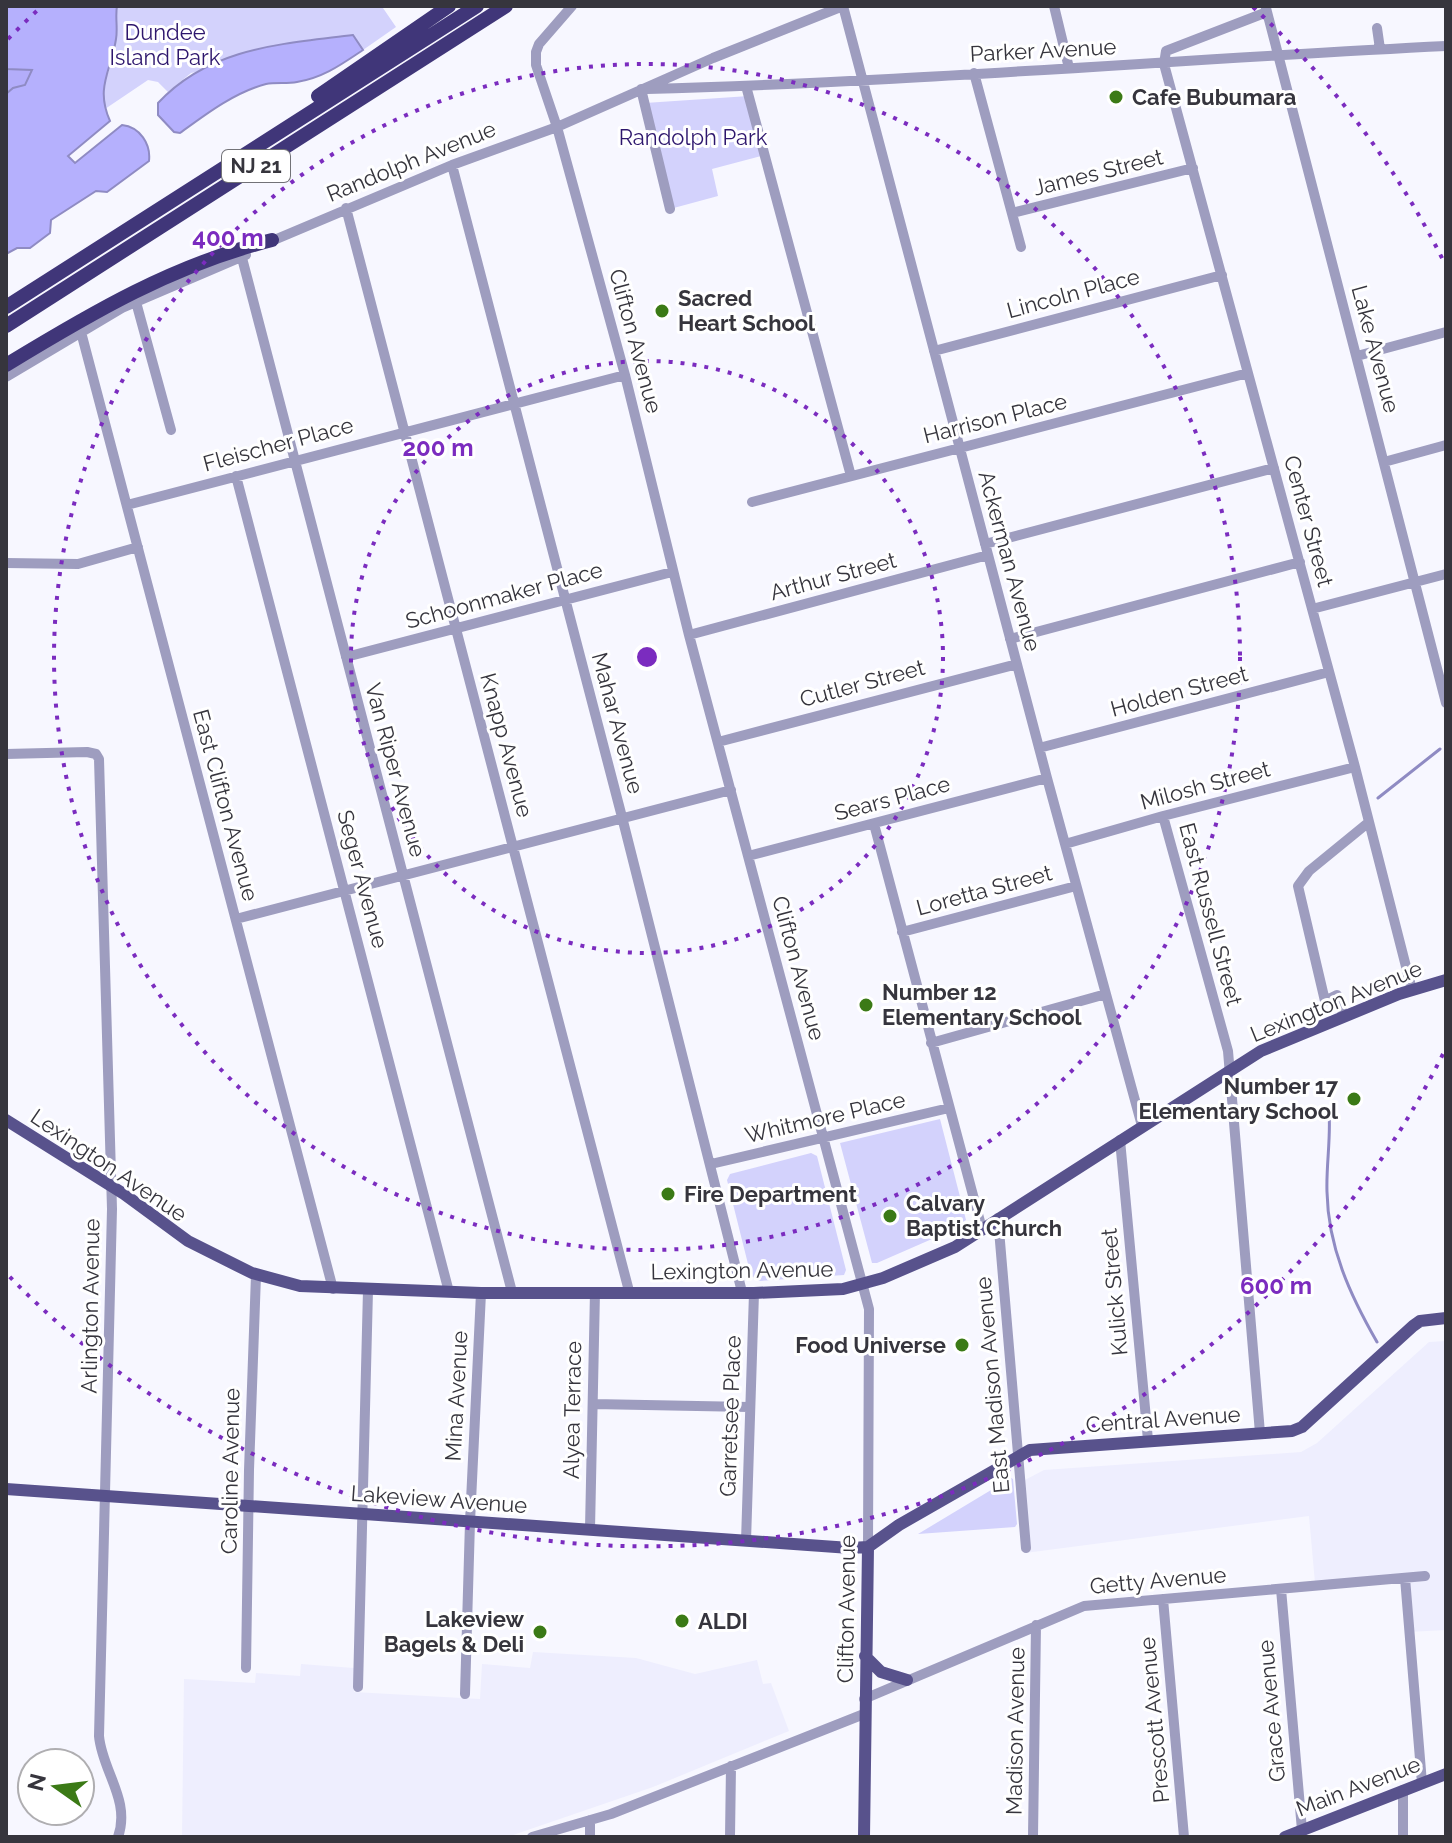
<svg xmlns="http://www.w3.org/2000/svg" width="1452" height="1843" viewBox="0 0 1452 1843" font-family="Raleway,sans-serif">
<rect width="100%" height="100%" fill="#f7f7ff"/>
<!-- built -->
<path fill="#eeeefe" d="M 1446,1341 L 1446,1630 L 1408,1632 L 1403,1577 L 1315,1583 L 1309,1516 L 1025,1553 L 1023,1481 L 1044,1470 L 1301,1452 L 1317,1443 L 1429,1342 Z
M 533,1652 L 636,1658 L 695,1674 L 757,1660 L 763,1684 L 771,1683 L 789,1731 L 653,1787 L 507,1837 L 182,1837 L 184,1679 L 255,1683 L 256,1673 L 300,1676 L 301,1664 L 354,1668 L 354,1692 L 480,1699 L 482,1664 L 530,1668 Z"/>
<!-- green -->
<path fill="#d3d2fc" d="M 117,6 L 385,6 L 383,8 L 396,27 L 363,50 L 353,35 L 191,73 L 168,92 L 158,82 L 148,80 L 105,109 L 102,85 L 109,71 L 116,39 Z
M 749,96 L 765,155 L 712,169 L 718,196 L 670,209 L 645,103 Z
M 940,1119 L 966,1220 L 948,1232 L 877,1263 L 872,1263 L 840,1143 Z
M 811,1153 L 817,1156 L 846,1270 L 844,1275 L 759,1281 L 751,1276 L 727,1180 L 730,1174 Z
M 1011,1478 L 1013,1479 L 1017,1524 L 1015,1527 L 918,1534 Z"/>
<!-- forest -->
<path fill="#b3adfa" d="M 6,69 L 32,69 L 25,85 L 13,88 L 6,94 Z"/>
<!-- water -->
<path fill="#b5b0fd" stroke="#8f8bc3" stroke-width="2" d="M 6,6 L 117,6 C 115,17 118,28 116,39 C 111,72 95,87 110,121 L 68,156 L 75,163 L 122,125 C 140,127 151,144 149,161 L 107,192 L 96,191 L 51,220 L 50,233 L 30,248 L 17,248 L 6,254 L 6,94 L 13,88 L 25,85 L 32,70 L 6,69 Z
M 353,35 L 363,50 C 342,64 323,78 297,82 C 287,84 276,82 266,84 C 235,92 206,114 180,133 L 174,132 L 158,115 L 158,103 C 210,47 282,44 353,35 Z"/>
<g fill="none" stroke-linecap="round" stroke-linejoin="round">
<!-- stream -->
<path stroke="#8f8bc3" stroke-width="3" d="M 1378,798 L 1440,749
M 1329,1112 C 1331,1139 1326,1165 1327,1192 C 1328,1247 1350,1295 1377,1342"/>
<!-- minor -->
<path stroke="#9e9dbf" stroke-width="10" d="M 572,6 L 539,44 L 536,52 L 536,65 L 557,127 L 625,375 L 689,635 L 869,1309 L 868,1547
M 843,6 L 1047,778 L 1142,1126
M 1054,6 L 1069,68
M 1266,8 L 1446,703
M 1267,12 L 1166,51 L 1164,64 L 1355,767 L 1412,990
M 1377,28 L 1380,49
M 974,73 L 1021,247
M 746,86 L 851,476
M 641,89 L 670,209
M 647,89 C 914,82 1180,59 1446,46
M 452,165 L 622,817 L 742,1292
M 346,208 L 629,1291
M 1012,213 L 1193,168
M 267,243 L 452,165 L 557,127 L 713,58 L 843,6
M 242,258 L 512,1292
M 136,302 L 171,430
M 81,332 L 333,1289
M 934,351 L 1222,275
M 1357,356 L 1446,332
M 6,377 L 122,308 L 246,255
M 1384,462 L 1446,445
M 236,476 L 449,1292
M 752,502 L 1248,373
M 127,505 L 625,375
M 985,544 L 1274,468
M 6,563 L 78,564 L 138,547
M 1312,609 L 1446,574
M 689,635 L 988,555
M 1010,639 L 1300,562
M 346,657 L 672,572
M 718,742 L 1017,664
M 1039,748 L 1329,672
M 6,754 L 87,752 L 96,754 L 99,759 L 112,1209 L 99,1736 C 102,1771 131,1800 118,1837
M 1163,816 L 1228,1051 L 1260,1433
M 874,824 L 982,1229
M 1065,844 L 1163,816 L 1355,767
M 748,856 L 1047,778
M 236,919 L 731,790
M 902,932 L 1076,886
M 1344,1017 L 1337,995 L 1325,1001 L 1298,886 L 1309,871 L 1369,822
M 931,1043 L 1106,994
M 1120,1140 L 1148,1440
M 711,1164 L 949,1108
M 998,1218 L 1026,1548
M 593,1404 L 749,1407
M 590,1529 L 595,1292
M 746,1541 L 754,1293
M 1405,1578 L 1422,1783
M 1281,1589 L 1302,1830
M 1163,1599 L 1184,1837
M 246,1668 L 249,1470 L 256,1275
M 358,1687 L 368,1290
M 465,1694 L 470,1522 L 481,1293
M 864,1699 L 1084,1606 L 1425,1576
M 532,1837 L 611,1814 L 864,1714
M 590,1837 L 590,1820
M 730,1837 L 731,1766
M 1033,1837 L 1036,1625
M 1403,1837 L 1403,1790"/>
<!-- major -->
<path stroke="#58528c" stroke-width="12" d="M 6,1120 L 124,1194 L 188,1241 L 252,1273 L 300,1286 L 481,1293 L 754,1293 L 843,1289 L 883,1278 L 955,1247 L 1261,1051 L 1399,994 L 1446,980
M 6,1489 L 850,1548 L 868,1547
M 868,1547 L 899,1525 L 1030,1450 L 1292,1431 L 1302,1427 L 1413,1326 L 1420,1321 L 1446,1318
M 865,1656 L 881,1672 L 907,1680
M 864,1837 L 868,1547
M 1285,1837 L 1446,1774"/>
<!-- highway -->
<path stroke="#403679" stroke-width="14" d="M 318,96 L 449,6
M 6,307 L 477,6
M 6,326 L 506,6
M 6,365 C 93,312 173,265 272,240"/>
</g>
<!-- distance rings -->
<g fill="none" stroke="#7b2cbf" stroke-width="4" stroke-dasharray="4 8">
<circle cx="647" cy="657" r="296"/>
<circle cx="647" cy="657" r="593"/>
<path d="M1443 1054A889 889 0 0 1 8 1275M8 39A889 889 0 0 1 41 7M1253 7A889 889 0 0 1 1443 260"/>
</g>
<!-- markers -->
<g fill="#3b7a16" stroke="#fff" stroke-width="3">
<circle cx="1116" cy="97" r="8"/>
<circle cx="662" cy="311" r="8"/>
<circle cx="866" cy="1005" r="8"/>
<circle cx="1354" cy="1099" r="8"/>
<circle cx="668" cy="1194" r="8"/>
<circle cx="890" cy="1216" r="8"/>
<circle cx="962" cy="1345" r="8"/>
<circle cx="682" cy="1621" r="8"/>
<circle cx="540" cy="1632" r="8"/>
</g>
<g text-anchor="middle" stroke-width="6" stroke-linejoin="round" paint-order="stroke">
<!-- shield labels -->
<rect fill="#fff" stroke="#727277" stroke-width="2" x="222" y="150" width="68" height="32" rx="6"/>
<g font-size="20" font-weight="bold" fill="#36353d">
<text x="256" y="173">NJ 21</text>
</g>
<!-- park labels -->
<g font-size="22" fill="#2d166d" stroke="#fff">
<text x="165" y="40">Dundee<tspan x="165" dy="25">Island Park</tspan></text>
<text x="693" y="145">Randolph Park</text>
</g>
<!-- street labels -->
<g font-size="22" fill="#36353d" stroke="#fff">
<text transform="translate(1043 50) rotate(-3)" y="8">Parker Avenue</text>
<text transform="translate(411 161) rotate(-22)" y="8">Randolph Avenue</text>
<text transform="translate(1098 172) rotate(-14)" y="8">James Street</text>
<text transform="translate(1073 293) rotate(-15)" y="8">Lincoln Place</text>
<text transform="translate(636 341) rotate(75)" y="8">Clifton Avenue</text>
<text transform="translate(1376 349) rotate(75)" y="8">Lake Avenue</text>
<text transform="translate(995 418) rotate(-14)" y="8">Harrison Place</text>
<text transform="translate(278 444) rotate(-15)" y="8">Fleischer Place</text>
<text transform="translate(1309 521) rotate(75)" y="8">Center Street</text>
<text transform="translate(1010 561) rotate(75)" y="8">Ackerman Avenue</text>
<text transform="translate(833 576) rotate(-15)" y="8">Arthur Street</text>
<text transform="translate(504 595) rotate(-15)" y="8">Schoonmaker Place</text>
<text transform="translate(862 683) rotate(-15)" y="8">Cutler Street</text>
<text transform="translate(1179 691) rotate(-15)" y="8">Holden Street</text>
<text transform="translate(618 723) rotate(75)" y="8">Mahar Avenue</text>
<text transform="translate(507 745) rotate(75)" y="8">Knapp Avenue</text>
<text transform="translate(396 770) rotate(75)" y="8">Van Riper Avenue</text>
<text transform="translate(1205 785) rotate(-15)" y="8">Milosh Street</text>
<text transform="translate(892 798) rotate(-15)" y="8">Sears Place</text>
<text transform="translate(226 805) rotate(75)" y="8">East Clifton Avenue</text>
<text transform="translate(363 879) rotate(75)" y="8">Seger Avenue</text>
<text transform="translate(984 890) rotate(-15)" y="8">Loretta Street</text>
<text transform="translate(1211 914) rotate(75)" y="8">East Russell Street</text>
<text transform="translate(799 968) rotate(75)" y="8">Clifton Avenue</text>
<text transform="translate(1336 1001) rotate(-22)" y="8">Lexington Avenue</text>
<text transform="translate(825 1117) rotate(-13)" y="8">Whitmore Place</text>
<text transform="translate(109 1165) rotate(34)" y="8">Lexington Avenue</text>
<text transform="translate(742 1270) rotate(-1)" y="8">Lexington Avenue</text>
<text transform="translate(1114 1292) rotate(-95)" y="8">Kulick Street</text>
<text transform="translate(90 1306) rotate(-89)" y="8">Arlington Avenue</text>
<text transform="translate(992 1385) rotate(-95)" y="8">East Madison Avenue</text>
<text transform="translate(456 1396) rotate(-87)" y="8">Mina Avenue</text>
<text transform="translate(572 1410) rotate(-89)" y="8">Alyea Terrace</text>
<text transform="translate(730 1416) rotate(-88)" y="8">Garretsee Place</text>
<text transform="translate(1163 1419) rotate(-4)" y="8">Central Avenue</text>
<text transform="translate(230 1471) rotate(-89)" y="8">Caroline Avenue</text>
<text transform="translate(439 1499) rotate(4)" y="8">Lakeview Avenue</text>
<text transform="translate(1158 1580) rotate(-5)" y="8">Getty Avenue</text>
<text transform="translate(846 1609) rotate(-89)" y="8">Clifton Avenue</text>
<text transform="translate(1271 1711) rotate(-95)" y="8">Grace Avenue</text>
<text transform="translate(1154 1720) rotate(-95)" y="8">Prescott Avenue</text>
<text transform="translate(1015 1731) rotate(-89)" y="8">Madison Avenue</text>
<text transform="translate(1358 1786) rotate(-21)" y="8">Main Avenue</text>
</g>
<!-- poi labels -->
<g font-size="22" font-weight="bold" fill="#36353d" stroke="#fff" text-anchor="start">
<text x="1132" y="105">Cafe Bubumara</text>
<text x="678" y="306">Sacred<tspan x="678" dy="25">Heart School</tspan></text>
<text x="882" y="1000">Number 12<tspan x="882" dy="25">Elementary School</tspan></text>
<text x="1338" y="1094" text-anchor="end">Number 17<tspan x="1338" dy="25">Elementary School</tspan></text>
<text x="684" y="1202">Fire Department</text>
<text x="906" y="1211">Calvary<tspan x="906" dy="25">Baptist Church</tspan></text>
<text x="946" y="1353" text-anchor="end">Food Universe</text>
<text x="524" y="1627" text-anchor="end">Lakeview<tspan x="524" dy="25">Bagels &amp; Deli</tspan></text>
<text x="698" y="1629">ALDI</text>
</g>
</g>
<circle cx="647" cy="657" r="12" fill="#7b2cbf" stroke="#fff" stroke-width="4"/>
<g font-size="24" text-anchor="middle" font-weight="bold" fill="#7b2cbf" stroke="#fff" stroke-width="6" stroke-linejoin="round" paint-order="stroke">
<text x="228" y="246">400 m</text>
<text x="438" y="456">200 m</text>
<text x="1276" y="1294">600 m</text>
</g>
<!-- border -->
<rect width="1452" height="1843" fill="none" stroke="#36353d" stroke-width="16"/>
<!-- north arrow -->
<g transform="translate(56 1787) rotate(284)"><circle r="38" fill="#ffffff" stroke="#afaeb1" stroke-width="2"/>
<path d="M0-6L14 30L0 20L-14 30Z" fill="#3b7a16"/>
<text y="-12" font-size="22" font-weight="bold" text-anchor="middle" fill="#36353d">N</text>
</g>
</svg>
